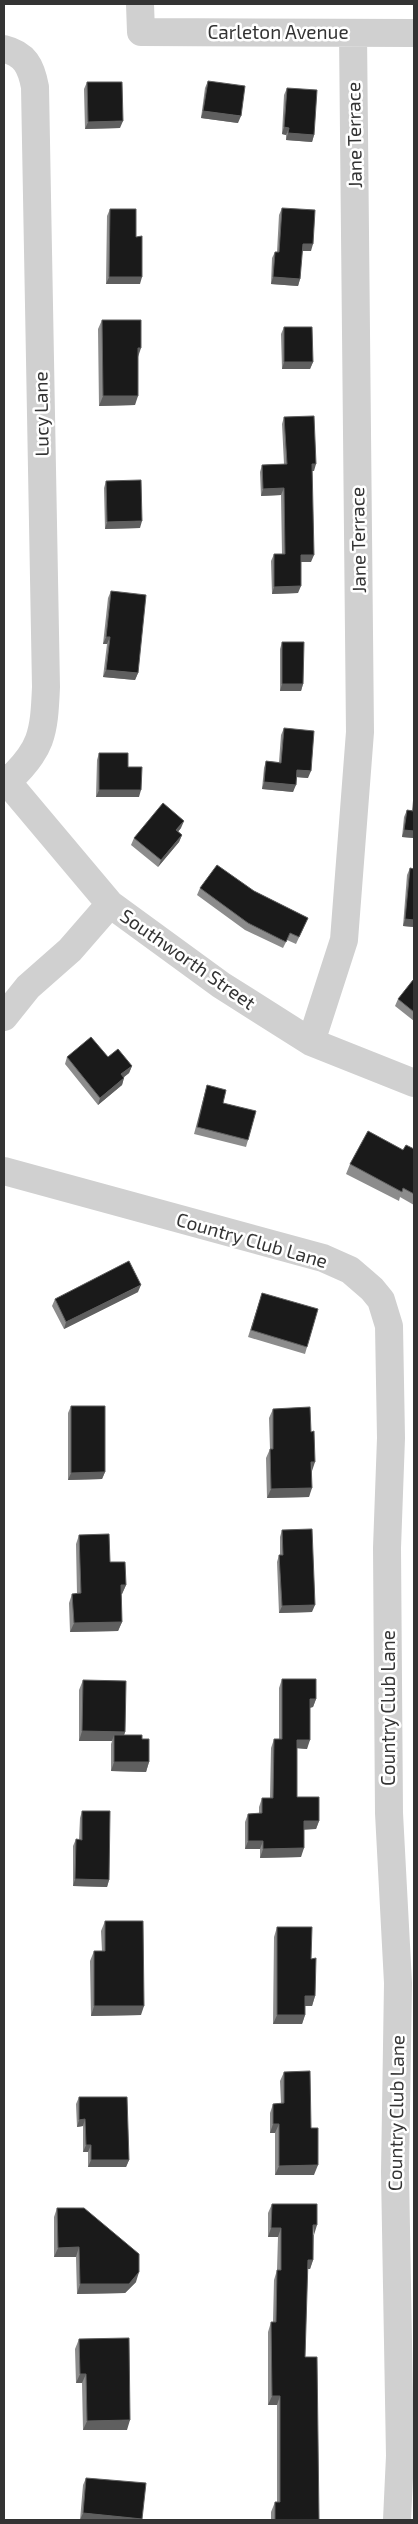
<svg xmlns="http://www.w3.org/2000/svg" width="418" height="2524" viewBox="0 0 418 2524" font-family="'Exo 2',sans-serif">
<rect width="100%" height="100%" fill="#fff"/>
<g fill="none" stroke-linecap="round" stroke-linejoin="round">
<!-- minor -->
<path stroke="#d0d0d0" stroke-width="28" d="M 140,4 L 141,32 L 414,33
M 4,49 C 25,54 31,66 35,87 L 46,687 C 44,734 42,750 7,782
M 4,778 L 110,904 L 221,985 L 311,1042 L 414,1083
M 4,1017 L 28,987 L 70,950 L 110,904
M 311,1042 L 344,940 L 360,732 L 353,33
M 4,1171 L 323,1258 L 350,1270 L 372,1289 L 381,1300 L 389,1326 L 391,1438 L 387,1548 L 389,1813 L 398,1983 L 395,2172 L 400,2456 L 397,2520"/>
</g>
<!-- wall -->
<path fill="#8c8c8c" d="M 208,81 L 238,123 L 201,118 L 205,88 Z
M 87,82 L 120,128 L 85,129 L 84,89 Z
M 287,88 L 314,135 L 312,142 L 286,140 L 286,135 L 282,134 L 284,95 Z
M 282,208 L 311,251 L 302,251 L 300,279 L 298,286 L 271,284 L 272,258 L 275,252 L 277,252 L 279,215 Z
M 110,209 L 136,237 L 140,284 L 106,284 L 107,216 Z
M 102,320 L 138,357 L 135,405 L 99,406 L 98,329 Z
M 284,327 L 313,362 L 310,369 L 282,369 L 281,334 Z
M 284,417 L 314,471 L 312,471 L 311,562 L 301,562 L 298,593 L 272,594 L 271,561 L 274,554 L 282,554 L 281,495 L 261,496 L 260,472 L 262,465 L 284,464 L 282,424 Z
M 106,481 L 140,528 L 105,529 L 104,488 Z
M 111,591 L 138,673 L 135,680 L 103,677 L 107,644 L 103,644 L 108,598 Z
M 282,642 L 303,684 L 301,691 L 280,691 L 280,649 Z
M 284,728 L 308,778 L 297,777 L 293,792 L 262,789 L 264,768 L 266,761 L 279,762 L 281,735 Z
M 99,753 L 128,767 L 139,797 L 96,797 L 97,760 Z
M 414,791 L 414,838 L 402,837 L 404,817 L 407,810 L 412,810 Z
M 181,828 L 178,831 L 182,835 L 179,842 L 158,867 L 131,845 L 134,838 Z
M 410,868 L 414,869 L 414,927 L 403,926 L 407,875 Z
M 200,888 L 254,891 L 308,918 L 296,944 L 287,940 L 283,948 L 245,930 L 197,895 Z
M 414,981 L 414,1021 L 395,1006 L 398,999 Z
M 67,1057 L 108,1057 L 132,1066 L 129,1073 L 124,1077 L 122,1085 L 98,1105 L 65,1064 Z
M 207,1085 L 223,1103 L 248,1140 L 246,1147 L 194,1134 L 205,1092 Z
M 414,1149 L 414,1205 L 400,1197 L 399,1201 L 346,1174 L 350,1164 L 403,1150 Z
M 138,1292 L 64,1329 L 52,1306 L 55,1299 Z
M 262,1293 L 307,1347 L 305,1354 L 248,1337 Z
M 71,1406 L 105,1472 L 102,1479 L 68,1480 L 68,1413 Z
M 273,1409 L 312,1471 L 309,1497 L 267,1498 L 266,1458 L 270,1449 L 269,1418 Z
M 282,1530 L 312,1612 L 279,1613 L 277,1562 L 279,1555 L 280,1555 L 280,1537 Z
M 79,1535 L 110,1562 L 126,1585 L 122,1594 L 121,1594 L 122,1622 L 118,1631 L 70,1632 L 69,1603 L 72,1594 L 77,1594 L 76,1544 Z
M 282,1679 L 316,1699 L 313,1707 L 310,1708 L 307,1749 L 297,1748 L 297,1797 L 319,1821 L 316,1829 L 304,1829 L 301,1857 L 260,1858 L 260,1849 L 245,1849 L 245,1822 L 248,1814 L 259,1813 L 259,1807 L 262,1798 L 270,1798 L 271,1748 L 274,1739 L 279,1739 L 279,1688 Z
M 83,1680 L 125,1732 L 124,1735 L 142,1739 L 149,1762 L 146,1772 L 111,1771 L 111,1744 L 112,1741 L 79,1741 L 79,1690 Z
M 82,1811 L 109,1880 L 107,1887 L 73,1886 L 73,1846 L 76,1839 L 79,1840 L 80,1818 Z
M 105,1921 L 141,2015 L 91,2016 L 90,1961 L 94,1951 L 102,1951 L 101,1931 Z
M 277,1927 L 311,1959 L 315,1996 L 312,2006 L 305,2006 L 305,2015 L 302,2024 L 273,2024 L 274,1937 Z
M 284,2072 L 311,2128 L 314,2175 L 275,2175 L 275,2133 L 270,2133 L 270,2113 L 273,2104 L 281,2103 L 280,2081 Z
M 79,2097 L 129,2160 L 126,2167 L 88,2167 L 88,2152 L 83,2152 L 83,2126 L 77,2127 L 76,2104 Z
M 272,2204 L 314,2235 L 313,2260 L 310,2269 L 307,2269 L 305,2357 L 319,2520 L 271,2520 L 271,2512 L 275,2502 L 277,2502 L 277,2405 L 268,2405 L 268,2332 L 271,2322 L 273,2322 L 274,2280 L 277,2270 L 278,2237 L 268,2237 L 268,2213 Z
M 57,2208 L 136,2282 L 125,2293 L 77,2294 L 76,2257 L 54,2257 L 54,2217 Z
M 79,2339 L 127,2430 L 83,2430 L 82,2383 L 76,2383 L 75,2349 Z
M 86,2478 L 142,2519 L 142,2520 L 80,2520 L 83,2485 Z"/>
<!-- shaded-wall -->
<path fill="#5f5f5f" d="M 203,111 L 241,116 L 238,123 L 201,118 Z
M 123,121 L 120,128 L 85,129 L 88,122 Z
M 284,127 L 289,128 L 286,135 L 282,134 Z
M 288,133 L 314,135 L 312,142 L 286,140 Z
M 303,244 L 313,244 L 311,251 L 300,251 Z
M 109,277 L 142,277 L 140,284 L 106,284 Z
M 273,277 L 300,279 L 298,286 L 271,284 Z
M 138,348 L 141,348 L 138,357 Z
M 284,362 L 313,362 L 310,369 L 282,369 Z
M 103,396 L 138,396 L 135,405 L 99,406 Z
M 312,464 L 316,464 L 314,471 L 309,471 Z
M 284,488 L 281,495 L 261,496 L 263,489 Z
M 142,521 L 140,528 L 105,529 L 107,522 Z
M 301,555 L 314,555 L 311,562 L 298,562 Z
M 301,586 L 298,593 L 272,594 L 274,587 Z
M 106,637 L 110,637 L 107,644 L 103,644 Z
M 106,670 L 138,673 L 135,680 L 103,677 Z
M 282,684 L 303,684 L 301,691 L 280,691 Z
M 297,770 L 311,771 L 308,778 L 295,777 Z
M 264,782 L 296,785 L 293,792 L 262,789 Z
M 99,790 L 141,790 L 139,797 L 96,797 Z
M 184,821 L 181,828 L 174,837 L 176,830 Z
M 404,830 L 414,831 L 414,838 L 402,837 Z
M 182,835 L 179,842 L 158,867 L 161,860 Z
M 405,919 L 414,920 L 414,927 L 403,926 Z
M 132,1066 L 129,1073 L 119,1081 L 121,1074 Z
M 124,1078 L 122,1085 L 98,1105 L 100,1098 Z
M 141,1285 L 138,1292 L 64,1329 L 66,1322 Z
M 311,1462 L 315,1462 L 312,1471 Z
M 105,1472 L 102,1479 L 68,1480 L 71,1473 Z
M 312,1488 L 309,1497 L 267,1498 L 271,1489 Z
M 121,1585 L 126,1585 L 122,1594 L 117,1594 Z
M 315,1605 L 312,1612 L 279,1613 L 282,1606 Z
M 122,1622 L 118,1631 L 70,1632 L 74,1623 Z
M 310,1699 L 316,1699 L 313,1707 L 307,1708 Z
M 82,1731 L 125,1732 L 122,1742 L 114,1735 L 112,1741 L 79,1741 Z
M 297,1740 L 310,1740 L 307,1749 L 294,1748 Z
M 114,1762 L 149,1762 L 146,1772 L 111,1771 Z
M 304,1821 L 319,1821 L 316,1829 L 301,1830 Z
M 248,1841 L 263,1841 L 260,1849 L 245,1849 Z
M 304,1848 L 301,1857 L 260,1858 L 263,1849 Z
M 75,1879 L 109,1880 L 107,1887 L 73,1886 Z
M 305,1996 L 315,1996 L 312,2006 L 302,2006 Z
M 94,2006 L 144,2006 L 141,2015 L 91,2016 Z
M 277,2015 L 305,2015 L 302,2024 L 273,2024 Z
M 85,2119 L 83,2126 L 77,2127 L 79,2120 Z
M 273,2124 L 279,2124 L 275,2133 L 270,2133 Z
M 86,2145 L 91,2145 L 88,2152 L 83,2152 Z
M 91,2160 L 129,2160 L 126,2167 L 88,2167 Z
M 318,2165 L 314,2175 L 275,2175 L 279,2166 Z
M 313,2225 L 317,2225 L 314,2235 Z
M 271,2228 L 281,2228 L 278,2237 L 268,2237 Z
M 79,2247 L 76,2257 L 54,2257 L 58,2248 Z
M 308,2260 L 313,2260 L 310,2269 L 304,2269 Z
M 139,2272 L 136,2282 L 125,2293 L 77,2294 L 80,2284 Z
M 80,2374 L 86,2374 L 82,2383 L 76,2383 Z
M 272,2396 L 280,2396 L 277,2405 L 268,2405 Z
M 130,2420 L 127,2430 L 83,2430 L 87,2421 Z
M 83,2513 L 142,2519 L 142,2520 L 80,2520 Z"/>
<!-- building -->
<path fill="#1a1a1a" stroke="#5f5f5f" d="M 208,81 L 245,86 L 241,116 L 203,111 Z
M 87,82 L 122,82 L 123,121 L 88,122 Z
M 287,88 L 317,90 L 314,135 L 288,133 L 289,128 L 284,127 Z
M 282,208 L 315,210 L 313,244 L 303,244 L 300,279 L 273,277 L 275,252 L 279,252 Z
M 110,209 L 136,209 L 136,237 L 142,236 L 142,277 L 109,277 Z
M 102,320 L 141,320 L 141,348 L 138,348 L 138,396 L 103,396 Z
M 284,327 L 312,327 L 313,362 L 284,362 Z
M 314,416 L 316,464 L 312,464 L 314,555 L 301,555 L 301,586 L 274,587 L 274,554 L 285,554 L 284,488 L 263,489 L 262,465 L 287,464 L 284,417 Z
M 141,480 L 142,521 L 107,522 L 106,481 Z
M 111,591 L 146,595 L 138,673 L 106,670 L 110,637 L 106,637 Z
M 282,642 L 304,642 L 303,684 L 282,684 Z
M 284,728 L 314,731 L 311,771 L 297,770 L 296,785 L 264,782 L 266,761 L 281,763 Z
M 99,753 L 128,753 L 128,767 L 142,767 L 141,790 L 99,790 Z
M 163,803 L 184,821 L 176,830 L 182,835 L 161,860 L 134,838 Z
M 414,803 L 414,831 L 404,830 L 407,810 L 413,811 Z
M 217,865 L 254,891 L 308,918 L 299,937 L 290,933 L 286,942 L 248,923 L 200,888 Z
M 410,868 L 414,869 L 414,920 L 405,919 Z
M 413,980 L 414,981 L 414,1012 L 398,999 Z
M 91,1037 L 108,1057 L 118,1049 L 132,1066 L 121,1074 L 124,1078 L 100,1098 L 67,1057 Z
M 207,1085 L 226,1090 L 223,1103 L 256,1111 L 248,1140 L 197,1127 Z
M 368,1131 L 403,1150 L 406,1145 L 414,1149 L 414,1194 L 403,1188 L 402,1192 L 350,1164 Z
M 129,1261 L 141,1285 L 66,1322 L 55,1299 Z
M 262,1293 L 318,1309 L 307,1347 L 251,1330 Z
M 71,1406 L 105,1406 L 105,1472 L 71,1473 Z
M 310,1407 L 311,1432 L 314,1431 L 315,1462 L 311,1462 L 312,1488 L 271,1489 L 270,1449 L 273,1449 L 273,1409 Z
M 312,1529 L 315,1605 L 282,1606 L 279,1555 L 283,1555 L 282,1530 Z
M 109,1534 L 110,1562 L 125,1562 L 126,1585 L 121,1585 L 122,1622 L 74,1623 L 72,1594 L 81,1593 L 79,1535 Z
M 282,1679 L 316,1679 L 316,1699 L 310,1699 L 310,1740 L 297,1740 L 297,1797 L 319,1797 L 319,1821 L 304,1821 L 304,1848 L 263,1849 L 263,1841 L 248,1841 L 248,1814 L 262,1813 L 262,1798 L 273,1798 L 274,1739 L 282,1739 Z
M 83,1680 L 126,1681 L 125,1732 L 82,1731 Z
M 114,1735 L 142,1735 L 142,1739 L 149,1739 L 149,1762 L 114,1762 Z
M 82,1811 L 110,1811 L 109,1880 L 75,1879 L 76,1839 L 82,1840 Z
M 105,1921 L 143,1921 L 144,2006 L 94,2006 L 94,1951 L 105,1951 Z
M 277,1927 L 312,1927 L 311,1959 L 316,1958 L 315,1996 L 305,1996 L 305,2015 L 277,2015 Z
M 310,2071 L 311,2128 L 318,2128 L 318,2165 L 279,2166 L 279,2124 L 273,2124 L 273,2104 L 284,2103 L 284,2072 Z
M 79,2097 L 127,2097 L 129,2160 L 91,2160 L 91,2145 L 86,2145 L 85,2119 L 79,2120 Z
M 272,2204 L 317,2204 L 317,2225 L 313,2225 L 313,2260 L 308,2260 L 305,2357 L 317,2357 L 319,2520 L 275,2520 L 275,2502 L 280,2502 L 280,2396 L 272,2396 L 271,2322 L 276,2322 L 277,2270 L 281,2270 L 281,2228 L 271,2228 Z
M 57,2208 L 84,2208 L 139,2254 L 139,2272 L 129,2284 L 80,2284 L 79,2247 L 58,2248 Z
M 129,2338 L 130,2420 L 87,2421 L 86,2374 L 80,2374 L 79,2339 Z
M 86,2478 L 146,2483 L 142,2519 L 83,2513 Z"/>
<g text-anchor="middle" stroke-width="5" stroke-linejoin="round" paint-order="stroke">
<!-- street labels -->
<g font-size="19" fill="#333" stroke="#fff">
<text x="278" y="39">Carleton Avenue</text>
<text transform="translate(354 135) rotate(-91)" y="7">Jane Terrace</text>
<text transform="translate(41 414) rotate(-91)" y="7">Lucy Lane</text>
<text transform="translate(358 540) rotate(-91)" y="7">Jane Terrace</text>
<text transform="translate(188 959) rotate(35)" y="7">Southworth Street</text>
<text transform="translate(252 1240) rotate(16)" y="7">Country Club Lane</text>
<text transform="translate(388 1708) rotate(-90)" y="7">Country Club Lane</text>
<text transform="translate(396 2113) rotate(-89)" y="7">Country Club Lane</text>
</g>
</g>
<!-- border -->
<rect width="418" height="2524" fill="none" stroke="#333333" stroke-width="10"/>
</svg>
